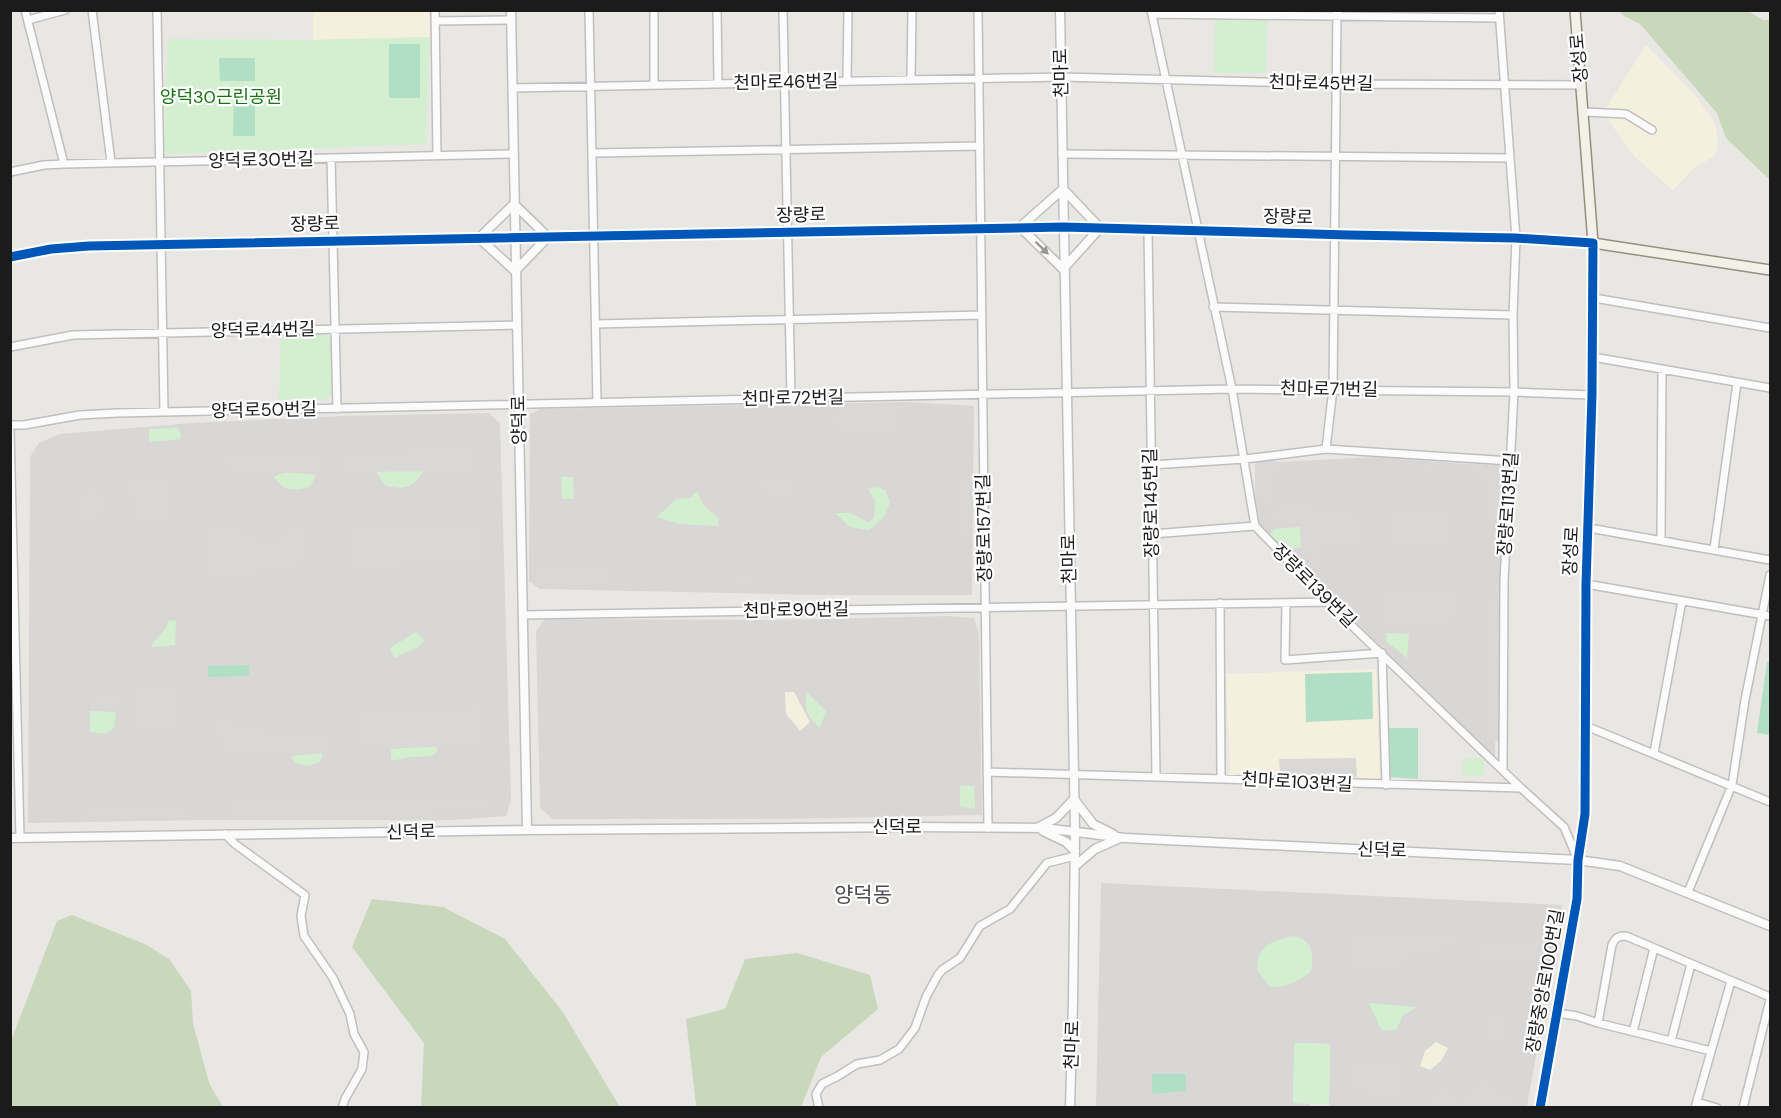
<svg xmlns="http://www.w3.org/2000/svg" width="1781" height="1118" viewBox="0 0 1781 1118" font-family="'DM Sans','Noto Sans KR',sans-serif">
<rect width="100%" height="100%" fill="#e9e7e4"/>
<!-- residential -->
<path fill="#d8d7d6" d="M 908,402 L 974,406 L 972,595 L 818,595 L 540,589 L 529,581 L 530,414 L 540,409 Z
M 489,413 L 500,423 L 511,800 L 506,816 L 454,820 L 202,820 L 28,823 L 30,457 L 39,443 L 59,434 L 191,423 L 344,416 Z
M 1374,457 L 1466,464 L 1506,465 L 1499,594 L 1495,759 L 1260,528 L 1255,490 L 1258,463 Z
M 949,616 L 974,618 L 979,634 L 982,815 L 782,819 L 553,819 L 540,808 L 536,631 L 545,619 L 781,620 Z
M 1101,883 L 1562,905 L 1527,1107 L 1329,1107 L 1330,1044 L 1295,1043 L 1293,1103 L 1310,1104 L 1310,1107 L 1096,1108 Z"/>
<!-- education -->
<path fill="#f4f0de" d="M 313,11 L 429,11 L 430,37 L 313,40 Z
M 1646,45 L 1696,96 L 1715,123 L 1718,142 L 1715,156 L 1695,167 L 1673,190 L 1636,158 L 1603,113 Z
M 1376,669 L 1380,781 L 1230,776 L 1226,674 Z
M 785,692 L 794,692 L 810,722 L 800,731 L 786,714 Z
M 1436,1042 L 1448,1048 L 1441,1061 L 1430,1070 L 1420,1066 L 1425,1051 Z"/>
<!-- forest -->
<path fill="#c9d7ba" d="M 1619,11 L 1748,11 L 1763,20 L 1770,20 L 1770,180 L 1726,138 L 1717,113 L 1640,24 L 1624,16 Z
M 372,899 L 443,907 L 505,939 L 562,1011 L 620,1107 L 421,1107 L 424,1043 L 352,947 Z
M 72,915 L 147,945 L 169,959 L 191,991 L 193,1023 L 209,1083 L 223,1107 L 11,1107 L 11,1041 L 57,921 Z
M 797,953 L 870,975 L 878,1009 L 821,1057 L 801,1107 L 694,1107 L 696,1105 L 686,1019 L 725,1009 L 745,959 Z"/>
<!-- park -->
<path fill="#d4efd0" d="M 1215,20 L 1267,21 L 1266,73 L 1214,73 Z
M 430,37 L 426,144 L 169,154 L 164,150 L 168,39 L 313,40 Z
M 324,333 L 331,339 L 332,394 L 325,400 L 279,400 L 281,334 Z
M 178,428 L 181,434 L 180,439 L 149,442 L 149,429 Z
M 376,471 L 424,471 C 412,488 404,491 385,485 Z
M 285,472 L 316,475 L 310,487 C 292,491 285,492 274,477 Z
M 561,477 L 573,477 L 574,499 L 562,499 Z
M 877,487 L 885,490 L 890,501 C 887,515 880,522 869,530 L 850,527 L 835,513 L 850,513 L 868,522 L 874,518 L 875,500 L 868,489 Z
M 697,491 L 704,506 L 719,518 L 718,526 L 679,524 L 657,517 L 676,499 L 690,498 Z
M 1300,527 L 1302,547 L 1288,550 L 1269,535 L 1274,529 Z
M 169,620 L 176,621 L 175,645 L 152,647 L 152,644 L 166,628 Z
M 416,632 L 425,641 L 416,648 L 394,658 L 390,648 Z
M 1387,633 L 1409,634 L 1407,658 L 1386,641 Z
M 806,692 L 826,711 L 820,728 C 806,715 805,711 806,692 Z
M 90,711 L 116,712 L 114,728 L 106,734 L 90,732 Z
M 437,745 L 437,752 L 432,756 L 409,757 L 391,761 L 391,749 Z
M 323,753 L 320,762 L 307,766 L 295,763 L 291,756 Z
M 1463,758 L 1480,758 L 1484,761 L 1484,776 L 1463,776 Z
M 960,786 L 974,786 L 975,809 L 960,807 Z
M 1291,936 C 1313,939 1314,952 1311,971 C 1297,983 1288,987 1270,987 L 1257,970 C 1258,945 1269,943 1291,936 Z
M 1369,1003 L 1417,1007 L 1402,1016 L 1397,1029 L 1382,1031 Z
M 1294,1043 L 1330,1044 L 1329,1104 L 1293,1103 Z"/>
<!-- pitch -->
<path fill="#b1dfc5" d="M 389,44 L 420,44 L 420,98 L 389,98 Z
M 219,58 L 255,58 L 255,81 L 220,81 Z
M 234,97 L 255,97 L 255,136 L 233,136 Z
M 1767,662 L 1770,663 L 1770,735 L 1757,733 Z
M 249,665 L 249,676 L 208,677 L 208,666 Z
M 1372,672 L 1373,719 L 1306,722 L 1305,674 Z
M 1388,728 L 1418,728 L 1418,779 L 1390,777 Z
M 1152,1074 L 1186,1074 L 1186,1091 L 1152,1094 Z"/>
<!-- parking -->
<path fill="#d9d8d7" d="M 841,406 L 897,407 L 898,434 L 834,433 L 833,416 L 841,416 Z
M 472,447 L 472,471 L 341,472 L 341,452 Z
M 326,451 L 327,471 L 226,475 L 225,452 Z
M 1276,460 L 1278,468 L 1362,463 L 1362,468 L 1275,474 L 1273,504 L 1255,505 L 1255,462 Z
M 1396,464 L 1504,468 L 1502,523 L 1494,523 L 1482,512 L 1483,477 L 1396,469 Z
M 128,477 L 170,477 L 172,520 L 132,522 Z
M 955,477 L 970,477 L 971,537 L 954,538 Z
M 756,479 L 793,479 L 794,503 L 767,498 L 756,486 Z
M 103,489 L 103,519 L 78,519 L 76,490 Z
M 1310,503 L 1311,508 L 1365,515 L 1365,543 L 1323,545 L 1327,566 L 1323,579 L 1301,551 L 1300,522 L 1266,524 L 1265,518 L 1269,512 L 1270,506 Z
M 1392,511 L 1449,511 L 1450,542 L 1445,548 L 1393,545 Z
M 349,525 L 477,525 L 487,545 L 480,559 L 350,571 Z
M 285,526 L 311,526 L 301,569 L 207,580 L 204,529 L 245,527 L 246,536 L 269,539 L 284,537 Z
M 536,565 L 611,567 L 612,581 L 656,584 L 655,587 L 536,584 Z
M 731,571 L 753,573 L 756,588 L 728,588 Z
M 1449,588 L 1450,594 L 1457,593 L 1455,620 L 1449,621 L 1446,626 L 1382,626 L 1380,590 Z
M 1484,593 L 1499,594 L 1500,741 L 1486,740 Z
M 135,688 L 178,688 L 178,734 L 137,732 Z
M 121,691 L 122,709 L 91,708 L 90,693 Z
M 485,705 L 480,746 L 356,749 L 354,710 Z
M 229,714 L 230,724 L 265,724 L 266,733 L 330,733 L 333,752 L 220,756 L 214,715 Z
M 1356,758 L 1357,777 L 1280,774 L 1279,759 Z
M 227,795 L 494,795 L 494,814 L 227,816 Z
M 190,803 L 190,817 L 81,818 L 82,805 Z
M 1351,930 L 1456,936 L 1455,951 L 1441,950 L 1440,956 L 1413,954 L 1408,966 L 1399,967 L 1397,970 L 1348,969 Z
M 1479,938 L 1537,944 L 1536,966 L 1477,959 Z
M 1484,1013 L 1506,1015 L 1503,1043 L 1484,1040 Z
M 1348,1063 L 1403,1065 L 1404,1097 L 1348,1093 Z
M 1482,1078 L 1498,1088 L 1513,1101 L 1511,1107 L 1469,1107 L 1462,1099 Z
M 1444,1084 L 1464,1107 L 1418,1107 Z"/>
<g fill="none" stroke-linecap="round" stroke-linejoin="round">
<defs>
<path id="minor" d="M 25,10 L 64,164
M 92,10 L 111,162
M 157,10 L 164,412
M 435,10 L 437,155
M 589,10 L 597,402
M 654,10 L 654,85
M 717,10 L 718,84
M 783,10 L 791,398
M 978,10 L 988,828
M 1151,10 L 1232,389 L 1255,526 L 1348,622 L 1521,788 L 1564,827 L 1578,860
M 1499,10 L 1516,238 L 1513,315 L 1514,392 L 1504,581 L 1503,770
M 1152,14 L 1499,18
M 28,20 L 65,10
M 435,21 L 511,20
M 911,80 L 912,10
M 847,81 L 848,10
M 512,88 L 1061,77 L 1338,84 L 1582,85
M 1584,112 L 1626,114 L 1652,130
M 592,153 L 980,146
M 1062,154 L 1509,158
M 331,158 L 337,409
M 10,172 L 44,165 L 64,164 L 513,154
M 1148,230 L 1156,776
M 1594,298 L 1770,328
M 1213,307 L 1513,315
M 596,324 L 982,315
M 10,347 L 73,335 L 517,325
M 1593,357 L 1770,388
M 10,425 L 24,425 L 80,415 L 117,413 L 1232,389 L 1514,392 L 1592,395
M 10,431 L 20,838
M 1326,449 L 1333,389 L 1337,10
M 1151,465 L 1245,459 L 1326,449 L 1511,461
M 1589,528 L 1770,560
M 1152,534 L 1255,526
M 1661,540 L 1662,369
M 1714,549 L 1737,383
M 1586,584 L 1770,616
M 1220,603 L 1221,778
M 1286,603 L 1285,660 L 1382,653 L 1386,785
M 522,615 L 1330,602
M 1586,726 L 1770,802
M 1654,753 L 1682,601
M 987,772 L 1521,788
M 225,834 L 235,844 L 305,895 L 301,916 L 304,936 L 333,978 L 350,1014 L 354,1034 L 364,1052 L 362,1069 L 345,1099 L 342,1108
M 1688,892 L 1732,785 L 1745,700 L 1770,575
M 1557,1013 L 1577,1016 L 1598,1023 L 1711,1051
M 1598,1023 L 1612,945 C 1615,938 1618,936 1626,936 L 1770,997
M 1633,1032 L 1654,948
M 1671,1041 L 1691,964
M 1697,1102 L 1717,1108
M 819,1108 L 816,1094 L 822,1084 L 838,1076 L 857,1064 L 880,1060 L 899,1049 L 915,1028 L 926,997 L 938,975 L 942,970 L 960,958 L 980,926 L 1010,909 L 1047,863 L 1075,856
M 1695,1108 L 1731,981
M 1743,1108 L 1770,1000"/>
<path id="tertiary" d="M 511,10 L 527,830
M 1060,10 L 1075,832 L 1073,1001 L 1070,1108
M 1063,189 L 1100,228
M 514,204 L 548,237 L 515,271 L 479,238 Z
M 1020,227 L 1063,269
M 1020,227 L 1063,189
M 10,257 L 51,249 L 89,246 L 1063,227 L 1349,235 L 1516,238 L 1593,243 L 1592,395 L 1586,584 L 1585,814 L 1578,860 L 1577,899 L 1540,1108
M 1063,269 L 1100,228
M 1037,828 L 1056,818 L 1074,799 L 1093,824 L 1113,834
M 1043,831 L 1066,842 L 1075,851
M 10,838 L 527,830 L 916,827 L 1044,828 L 1125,838 L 1578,860 L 1620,866 L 1770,926
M 1075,866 L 1095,849 L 1120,838"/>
<path id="secondary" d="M 1575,10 L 1593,243 L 1770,270"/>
</defs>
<!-- minor casing -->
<use href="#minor" stroke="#c0bfbe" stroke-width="10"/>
<!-- tertiary casing -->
<use href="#tertiary" stroke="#c0bfbe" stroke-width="11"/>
<!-- secondary casing -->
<use href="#secondary" stroke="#92917e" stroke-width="12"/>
<!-- minor -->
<use href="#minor" stroke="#fcfbfb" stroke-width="7"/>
<!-- tertiary -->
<use href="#tertiary" stroke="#fcfbfb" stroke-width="8"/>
<!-- secondary -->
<use href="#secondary" stroke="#f2f0e9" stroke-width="9"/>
<defs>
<path id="cycleway" d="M 10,257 L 51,249 L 89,246 L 1063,227 L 1349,235 L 1516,238 L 1593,243 L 1592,395 L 1586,584 L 1585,814 L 1578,860 L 1577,899 L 1540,1108"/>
</defs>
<!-- cycleway casing -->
<use href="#cycleway" stroke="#fff" stroke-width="13"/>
<!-- cycleway -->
<use href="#cycleway" stroke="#0057b8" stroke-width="9"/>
</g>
<!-- one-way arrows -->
<defs><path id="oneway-solid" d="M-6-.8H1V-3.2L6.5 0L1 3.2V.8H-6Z" transform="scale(1.5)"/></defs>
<use fill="#979696" href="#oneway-solid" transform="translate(1042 248) rotate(44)"/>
<g text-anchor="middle" stroke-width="4.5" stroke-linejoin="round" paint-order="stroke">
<!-- street labels -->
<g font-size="18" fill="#1b1b1b" stroke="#fff">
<text transform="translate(1579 58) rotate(-95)" y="6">장성로</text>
<text transform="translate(1061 73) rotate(-91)" y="6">천마로</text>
<text transform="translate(786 82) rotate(-1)" y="6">천마로46번길</text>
<text transform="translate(1321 83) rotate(1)" y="6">천마로45번길</text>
<text transform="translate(261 160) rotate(-1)" y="6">양덕로30번길</text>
<text transform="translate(801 215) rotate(-1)" y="6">장량로</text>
<text transform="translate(1288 217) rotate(1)" y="6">장량로</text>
<text transform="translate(315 224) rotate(-1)" y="6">장량로</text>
<text transform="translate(263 330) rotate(-1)" y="6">양덕로44번길</text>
<text transform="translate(1329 389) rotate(1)" y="6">천마로71번길</text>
<text transform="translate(793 398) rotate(-1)" y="6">천마로72번길</text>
<text transform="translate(264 410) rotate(-1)" y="6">양덕로50번길</text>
<text transform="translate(519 420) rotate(-91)" y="6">양덕로</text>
<text transform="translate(1151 503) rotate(-91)" y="6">장량로145번길</text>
<text transform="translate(1508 504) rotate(-86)" y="6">장량로113번길</text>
<text transform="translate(984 528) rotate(-91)" y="6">장량로157번길</text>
<text transform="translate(1571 551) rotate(-87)" y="6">장성로</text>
<text transform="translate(1069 559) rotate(-91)" y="6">천마로</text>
<text transform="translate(1314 586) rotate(45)" y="6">장량로139번길</text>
<text transform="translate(796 610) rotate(-1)" y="6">천마로90번길</text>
<text transform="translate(1297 782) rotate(3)" y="6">천마로103번길</text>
<text x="897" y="833">신덕로</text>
<text transform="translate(411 832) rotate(-1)" y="6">신덕로</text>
<text transform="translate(1382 850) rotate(2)" y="6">신덕로</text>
<text transform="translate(1545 981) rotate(-80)" y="6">장량중앙로100번길</text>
<text transform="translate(1072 1045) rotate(-88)" y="6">천마로</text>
</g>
<!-- park labels -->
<g font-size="18" fill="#177211" stroke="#fff">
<text x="221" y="103">양덕30근린공원</text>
</g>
<!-- quarter labels -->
<g font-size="21" fill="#4e4e4e" stroke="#fff">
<text x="863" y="902">양덕동</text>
</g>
</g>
<!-- border -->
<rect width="1781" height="1118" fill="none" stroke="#1b1b1b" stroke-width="24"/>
</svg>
